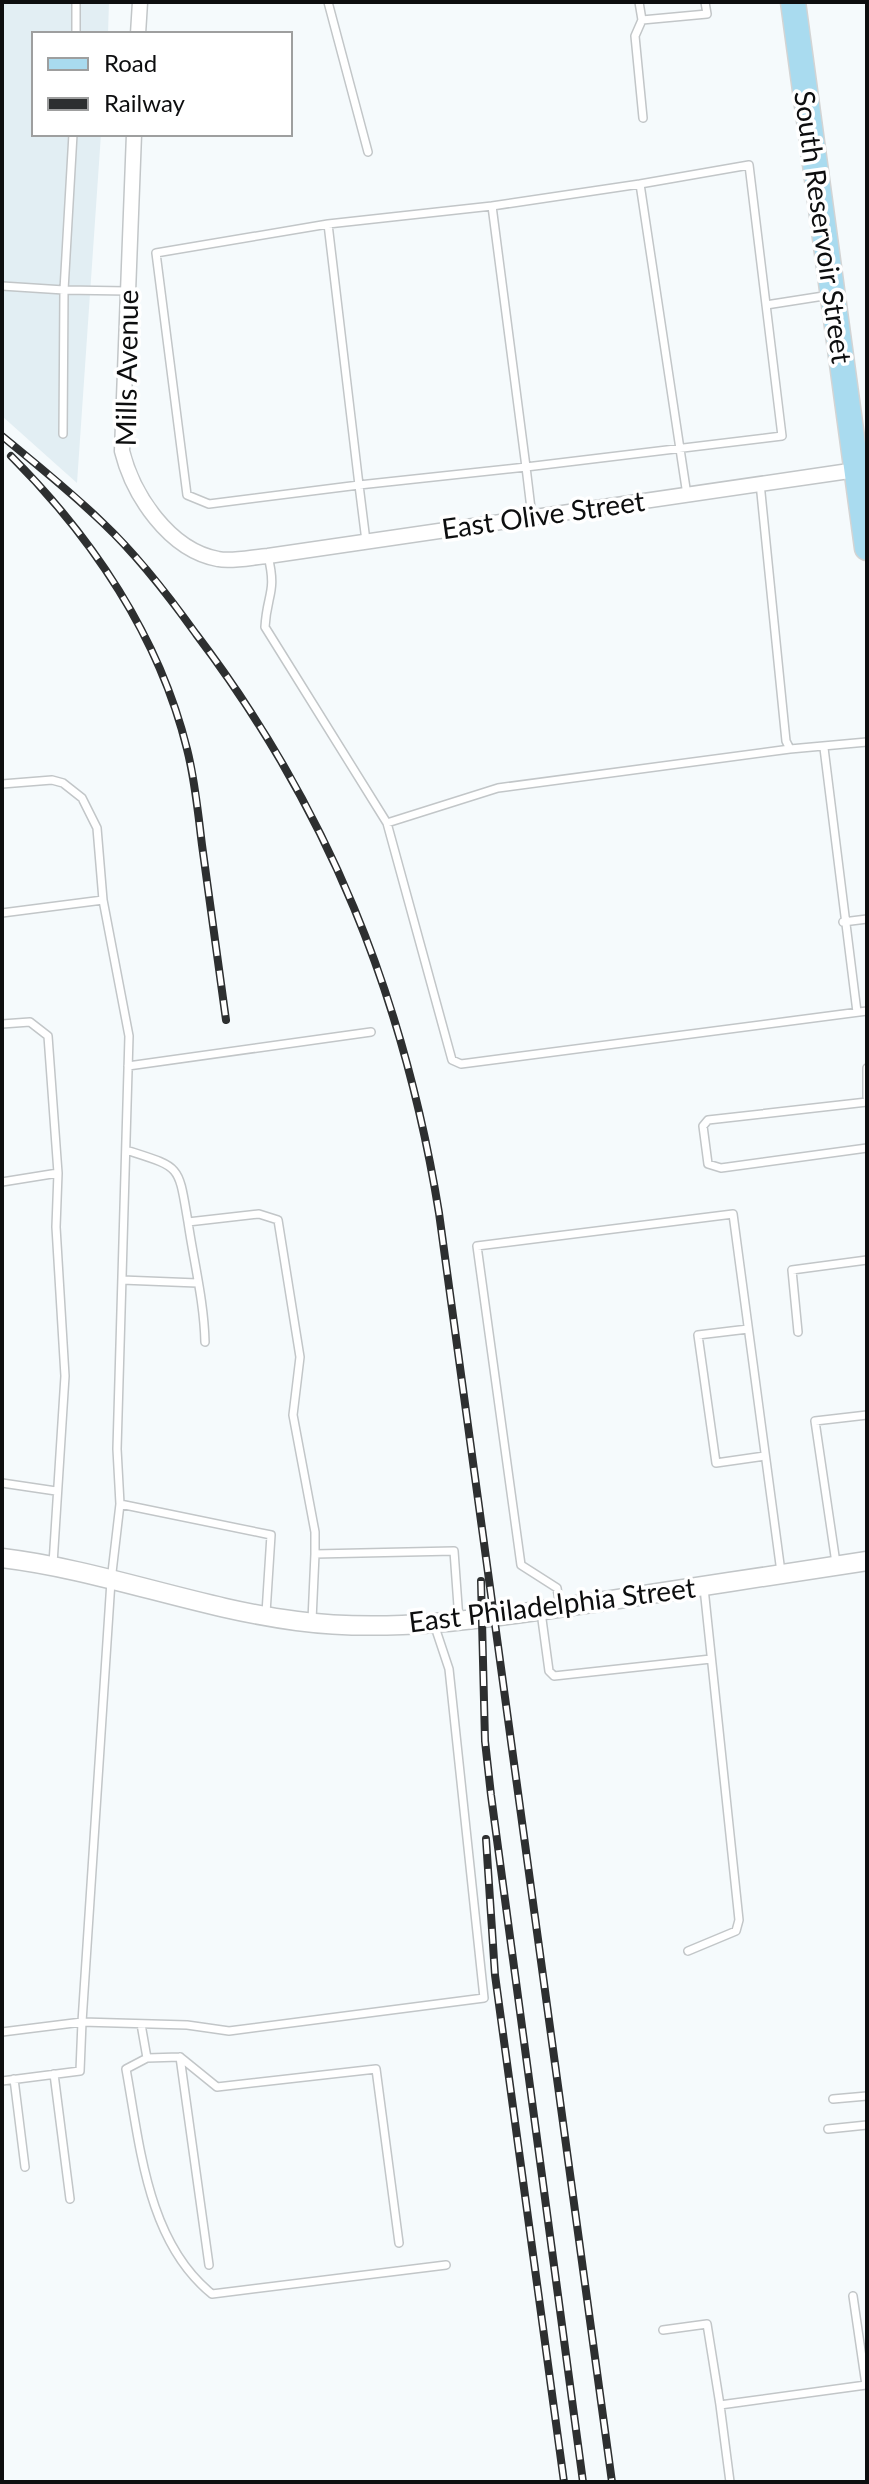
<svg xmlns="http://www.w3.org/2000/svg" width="869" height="2484" viewBox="0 0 869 2484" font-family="Lato,sans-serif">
<rect width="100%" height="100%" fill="#f5fafc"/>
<!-- built -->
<path fill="#e2eef3" d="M 2,2 L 109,2 L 108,34 L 34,34 L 34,134 L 101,134 L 77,483 L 2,416 Z"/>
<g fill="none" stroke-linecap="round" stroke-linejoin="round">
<defs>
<path id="service" d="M 328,2 L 368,152
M 639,2 L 642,20 L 707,14 L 705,2
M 642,20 L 635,36 L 643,118
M 76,34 L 76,2
M 328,224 L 359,485 L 526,467 L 492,206 L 640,184
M 2,286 L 64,290 L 73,134
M 766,305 L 830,295
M 63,434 L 64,290 L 128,291
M 760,483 L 786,741 L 790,749 L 867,742
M 532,517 L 526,467 L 782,436 L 749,165 L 640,184 L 680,449 L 687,495
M 366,541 L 359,485 L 209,504 L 187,495 L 156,253 L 328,224 L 492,206
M 268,556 C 277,593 267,593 265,627 L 387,823 L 452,1060 L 461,1064 L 867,1011
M 824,748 L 857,1012
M 2,784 L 52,780 L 63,783 L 82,798 L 97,828 L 103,900 L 129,1036 L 117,1449 L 120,1504 L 271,1535 L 266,1613
M 387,823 L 498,788 L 790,749
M 2,913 L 103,900
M 843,922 L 867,919
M 2,1024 L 30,1022 L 48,1036 L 58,1173 L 56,1227 L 65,1376 L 53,1564
M 128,1066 L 371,1032
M 867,1068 L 867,1097
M 867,1102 L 708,1120 L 703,1126 L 708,1164 L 721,1168 L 867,1148
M 126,1150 C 182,1168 178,1164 188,1222
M 2,1182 L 58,1173
M 122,1280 L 197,1283
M 748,1329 L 698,1335 L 716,1463 L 765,1456
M 798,1332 L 792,1270 L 867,1260
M 205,1342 C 204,1301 194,1263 188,1222 L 259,1214 L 278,1220 L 300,1357 L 293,1415 L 315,1532 L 315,1554
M 2,1483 L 56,1491
M 836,1563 L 815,1421 L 867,1415
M 560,1607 L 557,1588 L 521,1565 L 477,1246 L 733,1214 L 781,1572
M 541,1612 L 549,1671 L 554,1676 L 711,1659
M 312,1620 L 315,1554 L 454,1551 L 459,1620
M 688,1951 L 736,1931 L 739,1920 L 704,1588
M 141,2024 L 147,2058 L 180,2057 L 209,2265
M 2,2032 L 82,2022 L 111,1581 L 120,1504
M 180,2057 L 217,2087 L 376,2069 L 399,2243
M 147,2058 L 126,2069 C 140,2145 147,2242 212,2294 L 446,2265
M 54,2074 L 70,2199
M 14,2079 L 25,2167
M 2,2081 L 80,2071 L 82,2022 L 187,2025 L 229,2031 L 484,1998 L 449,1669 L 434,1624
M 833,2099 L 867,2096
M 828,2129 L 867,2125
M 663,2330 L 707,2324 L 720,2405
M 730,2482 L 720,2405 L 866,2385 L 853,2296"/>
<path id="minor" d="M 138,34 L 140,2
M 134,134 L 122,451 C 133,495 169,550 218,559 C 232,562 253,557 268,556 L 856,470"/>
<path id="tertiary" d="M 2,1558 C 102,1570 197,1608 297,1621 C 395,1634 496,1617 592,1603 C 684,1589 775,1575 867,1561"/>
<path id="primary" d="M 793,2 L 867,548"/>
</defs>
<!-- service casing -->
<use href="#service" stroke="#c2c6c8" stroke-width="10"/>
<!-- minor casing -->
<use href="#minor" stroke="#c2c6c8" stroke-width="17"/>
<!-- tertiary casing -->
<use href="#tertiary" stroke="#c2c6c8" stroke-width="21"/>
<!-- primary casing -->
<use href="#primary" stroke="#d3d4d4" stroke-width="27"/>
<!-- service -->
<use href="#service" stroke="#fff" stroke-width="7"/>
<!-- minor -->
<use href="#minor" stroke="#fff" stroke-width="14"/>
<!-- tertiary -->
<use href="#tertiary" stroke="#fff" stroke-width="18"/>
<!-- primary -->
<use href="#primary" stroke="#a9dbef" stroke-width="24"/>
<defs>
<path id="rail" d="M 2,436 C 36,464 71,492 103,523 C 138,556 168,595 196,634 C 328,808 404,997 439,1213 L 612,2482
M 11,456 C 92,537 159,636 187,749 C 195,780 198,813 202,845 C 210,903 218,962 226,1020
M 481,1581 L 485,1741 L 491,1795 L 583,2482
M 486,1839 L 495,1975 L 564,2482"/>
</defs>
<!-- rail casing -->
<use href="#rail" stroke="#2d2f30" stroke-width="8"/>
<!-- rail -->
<use href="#rail" stroke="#fff" stroke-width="5" stroke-dasharray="15" stroke-linecap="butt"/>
</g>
<g text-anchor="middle" stroke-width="7" stroke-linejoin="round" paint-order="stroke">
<!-- street labels -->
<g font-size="28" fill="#0d0e0f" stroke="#fff">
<text transform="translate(823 227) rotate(82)" y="10">South Reservoir Street</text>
<text transform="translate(127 368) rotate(-89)" y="10">Mills Avenue</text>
<text transform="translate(543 515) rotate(-8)" y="10">East Olive Street</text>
<text transform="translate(552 1605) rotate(-7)" y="10">East Philadelphia Street</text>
</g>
</g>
<!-- border -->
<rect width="869" height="2484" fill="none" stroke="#0d0e0f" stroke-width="8"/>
<!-- legend -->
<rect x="32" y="32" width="260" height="104" fill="#ffffff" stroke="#9e9f9f" stroke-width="2"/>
<rect x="48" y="58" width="40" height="12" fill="#a9dbef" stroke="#9e9f9f" stroke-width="2"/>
<text x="104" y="72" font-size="24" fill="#0d0e0f">Road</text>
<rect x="48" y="98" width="40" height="12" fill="#2d2f30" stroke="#9e9f9f" stroke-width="2"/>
<text x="104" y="112" font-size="24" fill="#0d0e0f">Railway</text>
</svg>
